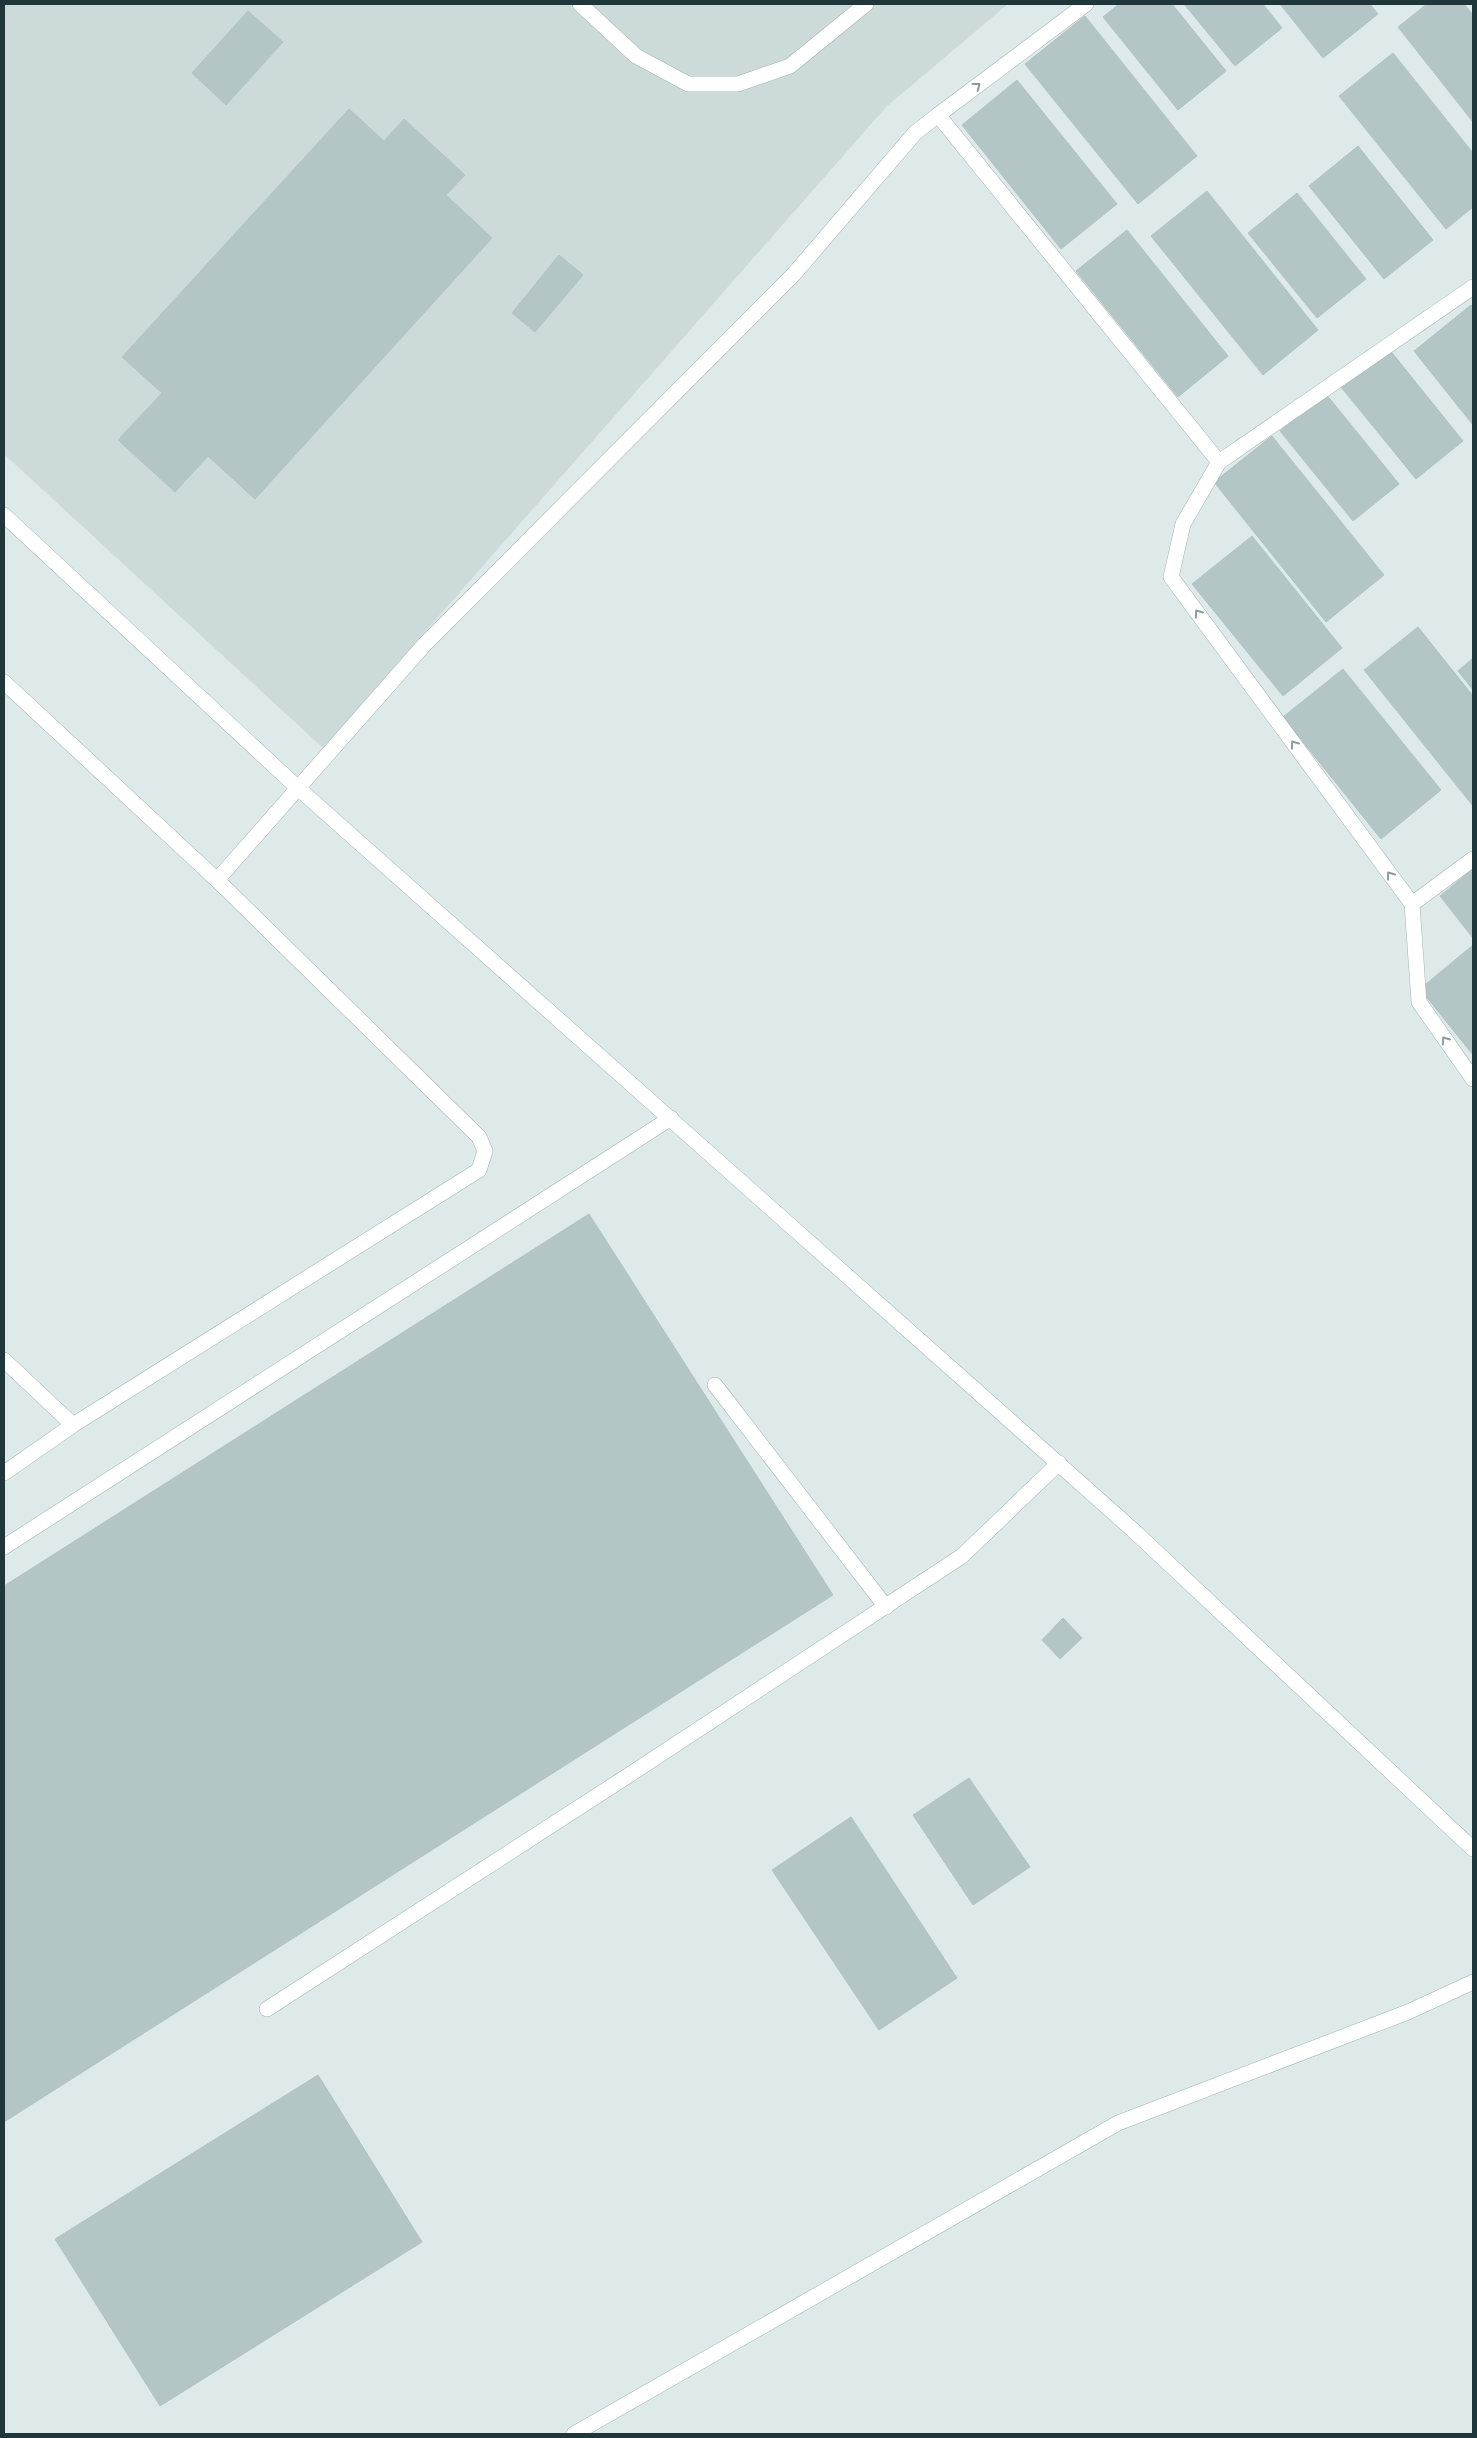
<svg xmlns="http://www.w3.org/2000/svg" width="1477" height="2438" viewBox="0 0 1477 2438" font-family="Barlow,sans-serif">
<rect width="100%" height="100%" fill="#deeaea"/>
<!-- built -->
<path fill="#ccdad9" d="M 4,4 L 1008,4 L 886,107 L 323,748 L 4,454 Z"/>
<!-- building -->
<path fill="#b3c5c4" stroke="#b0c4c4" d="M 1119,4 L 1172,4 L 1226,71 L 1178,110 L 1103,17 Z
M 1184,4 L 1263,4 L 1282,28 L 1235,66 Z
M 1280,4 L 1370,4 L 1378,14 L 1323,58 Z
M 1427,4 L 1464,4 L 1473,15 L 1473,122 L 1398,27 Z
M 248,11 L 283,42 L 226,105 L 192,73 Z
M 1085,16 L 1197,156 L 1138,204 L 1025,64 Z
M 1393,53 L 1473,153 L 1473,207 L 1446,229 L 1339,96 Z
M 1017,80 L 1117,204 L 1061,249 L 962,125 Z
M 349,109 L 384,141 L 404,119 L 465,175 L 446,195 L 492,238 L 255,499 L 208,456 L 175,492 L 118,440 L 162,393 L 122,357 Z
M 1358,146 L 1433,240 L 1384,279 L 1309,186 Z
M 1207,191 L 1318,330 L 1263,375 L 1151,236 Z
M 1297,193 L 1366,279 L 1317,318 L 1248,233 Z
M 1127,230 L 1228,356 L 1178,397 L 1076,271 Z
M 559,255 L 583,275 L 535,332 L 512,313 Z
M 1471,305 L 1473,308 L 1473,425 L 1414,351 Z
M 1389,349 L 1463,441 L 1416,479 L 1341,387 Z
M 1326,394 L 1399,484 L 1353,521 L 1280,431 Z
M 1272,436 L 1384,575 L 1326,622 L 1214,482 Z
M 1252,536 L 1342,648 L 1283,696 L 1192,584 Z
M 1418,627 L 1473,696 L 1473,806 L 1364,670 Z
M 1473,658 L 1473,690 L 1458,671 Z
M 1343,669 L 1441,790 L 1381,839 L 1283,717 Z
M 1473,869 L 1473,938 L 1440,896 Z
M 1473,945 L 1473,1055 L 1420,989 Z
M 589,1214 L 833,1595 L 4,2122 L 4,1586 Z
M 1063,1618 L 1082,1638 L 1060,1659 L 1042,1640 Z
M 969,1778 L 1030,1867 L 973,1905 L 913,1815 Z
M 851,1817 L 957,1978 L 879,2030 L 772,1870 Z
M 318,2075 L 422,2242 L 160,2406 L 55,2239 Z"/>
<g fill="none" stroke-linecap="round" stroke-linejoin="round">
<defs>
<path id="service" d="M 580,4 L 636,56 L 688,84 L 738,84 L 790,66 L 866,4
M 1086,4 L 938,115 L 1219,462 L 1183,524 L 1171,577 L 1412,904 L 1419,1002 L 1473,1079
M 1219,462 L 1473,287
M 1412,904 L 1473,859
M 715,1385 L 886,1607
M 4,1547 L 671,1118
M 267,2009 L 626,1777 L 962,1556 L 1059,1463"/>
<path id="minor" d="M 4,682 L 217,880 L 479,1137 L 485,1151 L 479,1170 L 73,1425 L 4,1360
M 217,880 L 425,644 L 794,274 L 915,133 L 938,115
M 4,1473 L 73,1425
M 574,2434 L 1118,2123 L 1408,2012 L 1473,1982"/>
<path id="secondary" d="M 4,515 L 299,789 L 1133,1530 L 1473,1849"/>
</defs>
<!-- service casing -->
<use href="#service" stroke="#a1b1b2" stroke-width="16"/>
<!-- minor casing -->
<use href="#minor" stroke="#a1b1b2" stroke-width="16"/>
<!-- secondary casing -->
<use href="#secondary" stroke="#9db5b7" stroke-width="16"/>
<!-- service -->
<use href="#service" stroke="#fff" stroke-width="15"/>
<!-- minor -->
<use href="#minor" stroke="#fff" stroke-width="15"/>
<!-- secondary -->
<use href="#secondary" stroke="#fff" stroke-width="15"/>
</g>
<!-- one-way arrows -->
<defs><path id="oneway-chevron" d="M-2-3.5L2.5 0L-2 3.5" fill="none" stroke-width="1.6" stroke-linecap="round" stroke-linejoin="round" transform="scale(1.25)"/></defs>
<g stroke="#8f9b9d">
<use href="#oneway-chevron" transform="translate(977 86) rotate(-37)"/>
<use href="#oneway-chevron" transform="translate(1198 613) rotate(-126)"/>
<use href="#oneway-chevron" transform="translate(1294 744) rotate(-126)"/>
<use href="#oneway-chevron" transform="translate(1390 875) rotate(-126)"/>
<use href="#oneway-chevron" transform="translate(1445 1040) rotate(-125)"/>
</g>
<!-- border -->
<rect width="1477" height="2438" fill="none" stroke="#1f373b" stroke-width="10"/>
</svg>
